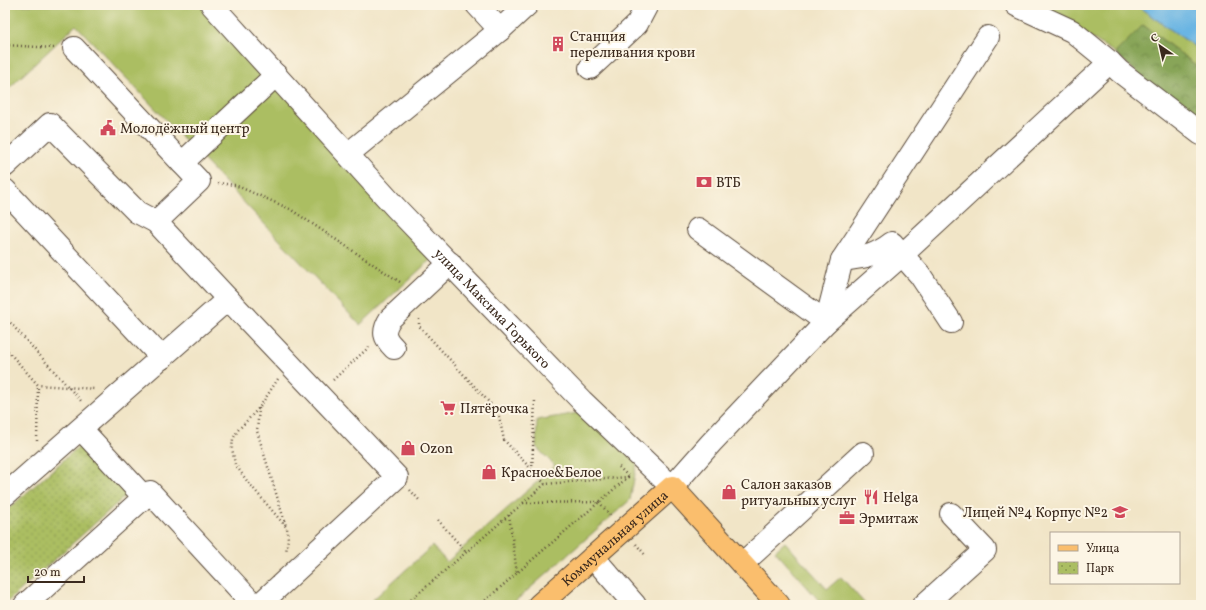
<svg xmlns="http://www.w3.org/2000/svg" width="1206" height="610" viewBox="0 0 1206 610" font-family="Vollkorn,serif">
<defs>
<pattern id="forest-crowns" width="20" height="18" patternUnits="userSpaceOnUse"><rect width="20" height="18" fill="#88a558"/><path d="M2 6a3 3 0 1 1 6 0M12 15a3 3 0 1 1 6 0" fill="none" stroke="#708748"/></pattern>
<pattern id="park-dots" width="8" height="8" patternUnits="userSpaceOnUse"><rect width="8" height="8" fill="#abbe62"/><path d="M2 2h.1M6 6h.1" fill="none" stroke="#8c9b50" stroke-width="1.8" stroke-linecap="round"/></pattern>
</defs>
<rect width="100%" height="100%" fill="#fcf5e5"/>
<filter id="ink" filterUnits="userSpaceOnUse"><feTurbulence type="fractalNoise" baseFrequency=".025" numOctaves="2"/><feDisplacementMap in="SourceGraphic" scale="8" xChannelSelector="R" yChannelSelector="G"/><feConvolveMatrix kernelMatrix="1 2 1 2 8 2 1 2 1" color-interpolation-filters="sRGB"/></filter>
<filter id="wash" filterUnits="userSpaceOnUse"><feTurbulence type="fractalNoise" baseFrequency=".012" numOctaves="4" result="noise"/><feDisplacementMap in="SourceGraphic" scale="16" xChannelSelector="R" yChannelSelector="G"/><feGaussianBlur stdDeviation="0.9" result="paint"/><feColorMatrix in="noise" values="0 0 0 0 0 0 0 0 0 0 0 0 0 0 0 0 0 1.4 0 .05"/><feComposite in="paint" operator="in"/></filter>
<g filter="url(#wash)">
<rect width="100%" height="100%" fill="#f1e5c7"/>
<!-- grass -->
<path fill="#abbe62" stroke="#737440" d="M 5,5 L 214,5 L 441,250 L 360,325 L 76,25 L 5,92 Z
M 1041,5 L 1136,5 L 1201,51 L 1201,69 L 1143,25 L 1115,53 Z
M 589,411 L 637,463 L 630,500 L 511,605 L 367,605 L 432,546 L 447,562 L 555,466 L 536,447 L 537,420 Z
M 785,542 L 827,589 L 841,577 L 866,605 L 823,605 L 775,551 Z"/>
<!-- forest -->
<path fill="url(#forest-crowns)" stroke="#62683b" d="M 1143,25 L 1201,69 L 1201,129 L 1189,120 L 1115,53 Z"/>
<!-- park -->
<path fill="url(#park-dots)" stroke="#737440" d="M 86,440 L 131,491 L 5,604 L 5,512 Z"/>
<!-- water -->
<path fill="#6ab5e3" stroke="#527080" d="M 1136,5 L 1201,5 L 1201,51 Z"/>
</g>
<g filter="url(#ink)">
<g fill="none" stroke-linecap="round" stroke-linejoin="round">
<defs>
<g id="minor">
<path id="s1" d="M 212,5 L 396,208 L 582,401 L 672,487 L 711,443 L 826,322 L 842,260 L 988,37"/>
<path d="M 477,5 L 500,30"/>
<path d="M 1016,5 L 1072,31 L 1110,62 L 1119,71 L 1201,134"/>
<path d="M 74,48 L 182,163"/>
<path d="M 590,68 L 637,24 L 647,5"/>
<path d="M 348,154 L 500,30 L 527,5"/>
<path d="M 5,166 L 50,124 L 137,212 L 156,222 L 228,299 L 5,495"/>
<path d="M 5,190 L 162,358"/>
<path d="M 156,222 L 199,181 L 182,163 L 276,75"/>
<path d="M 698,229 L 826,322 L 902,255 L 1110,62"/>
<path d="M 842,260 C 863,257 874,257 892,243 L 920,275 L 951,322"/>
<path d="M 228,299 L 397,477 L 259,605"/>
<path d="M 394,348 C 384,338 382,332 390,319 L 450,263"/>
<path d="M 81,429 L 144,497"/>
<path d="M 593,557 L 635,605"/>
<path d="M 742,564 L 863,453"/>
<path d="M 25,605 L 150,492 L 254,605"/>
<path d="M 924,605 L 985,550 L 951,514"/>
</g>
<g id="major">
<path id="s2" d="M 539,605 L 672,487 L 779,605"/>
</g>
</defs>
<!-- minor casing -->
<use href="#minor" stroke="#564637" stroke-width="24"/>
<!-- major casing -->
<use href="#major" stroke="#564637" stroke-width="24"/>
<!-- path -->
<path stroke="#564637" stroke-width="2.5" stroke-dasharray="1 3" stroke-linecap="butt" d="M 5,45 L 55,48
M 218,183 L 235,185 L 290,209 L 400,282
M 5,317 L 82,402
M 419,319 L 419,326 L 498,412 L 504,440 L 545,484
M 5,348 L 38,385 L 95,389
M 278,379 L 259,408 L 238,430 L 233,439 L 232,448 L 235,464 L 247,481 L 287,528 L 288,539 L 286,552
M 333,380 L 369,347
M 259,408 L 257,431 L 286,526
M 37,441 L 38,385
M 619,467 L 628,476
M 532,470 L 535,400
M 410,490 L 420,501
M 523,503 L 599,502 L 610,515
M 509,515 L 517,573
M 438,520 L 466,552
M 636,544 L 646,556
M 405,605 L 545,484 L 628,477 L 480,605"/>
<!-- minor -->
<use href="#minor" stroke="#fff" stroke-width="22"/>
<!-- major -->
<use href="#major" stroke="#fabe6d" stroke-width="22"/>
</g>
</g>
<!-- icons -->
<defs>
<symbol id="building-bare" viewBox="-9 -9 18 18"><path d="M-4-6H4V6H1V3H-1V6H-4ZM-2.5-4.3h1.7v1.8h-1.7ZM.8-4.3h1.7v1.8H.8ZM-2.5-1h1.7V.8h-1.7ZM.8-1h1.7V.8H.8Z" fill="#d1495b" stroke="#fcf5e5" stroke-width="2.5" paint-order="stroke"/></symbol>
<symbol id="civic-bare" viewBox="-9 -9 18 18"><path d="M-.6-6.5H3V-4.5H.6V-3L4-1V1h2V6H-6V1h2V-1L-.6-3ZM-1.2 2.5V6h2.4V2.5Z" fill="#d1495b" stroke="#fcf5e5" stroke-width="2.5" paint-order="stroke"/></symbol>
<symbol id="bank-bare" viewBox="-9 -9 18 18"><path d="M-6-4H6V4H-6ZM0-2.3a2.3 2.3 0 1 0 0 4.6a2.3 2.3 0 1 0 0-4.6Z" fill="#d1495b" stroke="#fcf5e5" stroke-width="2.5" paint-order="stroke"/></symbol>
<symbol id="supermarket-bare" viewBox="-9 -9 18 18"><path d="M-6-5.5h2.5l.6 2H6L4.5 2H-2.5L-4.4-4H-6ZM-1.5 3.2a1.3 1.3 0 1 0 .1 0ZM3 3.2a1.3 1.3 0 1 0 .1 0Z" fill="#d1495b" stroke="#fcf5e5" stroke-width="2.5" paint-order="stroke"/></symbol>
<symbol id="shop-bare" viewBox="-9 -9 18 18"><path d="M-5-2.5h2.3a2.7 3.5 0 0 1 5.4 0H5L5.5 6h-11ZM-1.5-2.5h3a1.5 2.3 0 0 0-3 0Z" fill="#d1495b" stroke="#fcf5e5" stroke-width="2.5" paint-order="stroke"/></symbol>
<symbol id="restaurant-bare" viewBox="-9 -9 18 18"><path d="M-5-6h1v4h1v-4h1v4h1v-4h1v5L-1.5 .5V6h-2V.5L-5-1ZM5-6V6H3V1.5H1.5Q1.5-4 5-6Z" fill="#d1495b" stroke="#fcf5e5" stroke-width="2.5" paint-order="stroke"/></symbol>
<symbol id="school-bare" viewBox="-9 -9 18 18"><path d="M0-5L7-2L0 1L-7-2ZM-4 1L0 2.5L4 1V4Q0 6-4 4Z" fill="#d1495b" stroke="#fcf5e5" stroke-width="2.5" paint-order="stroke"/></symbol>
<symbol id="office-bare" viewBox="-9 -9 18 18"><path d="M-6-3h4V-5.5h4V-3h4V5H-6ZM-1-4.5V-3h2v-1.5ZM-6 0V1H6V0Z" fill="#d1495b" stroke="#fcf5e5" stroke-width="2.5" paint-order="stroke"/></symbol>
</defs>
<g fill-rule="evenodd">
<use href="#building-bare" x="547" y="33" width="22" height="22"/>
<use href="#civic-bare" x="97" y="117" width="22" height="22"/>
<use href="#bank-bare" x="693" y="171" width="22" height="22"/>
<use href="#supermarket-bare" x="437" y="397" width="22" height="22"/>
<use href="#shop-bare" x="397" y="437" width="22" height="22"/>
<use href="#shop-bare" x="478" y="461" width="22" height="22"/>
<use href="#shop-bare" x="718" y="481" width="22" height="22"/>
<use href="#restaurant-bare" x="860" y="486" width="22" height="22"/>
<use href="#school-bare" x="1109" y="501" width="22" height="22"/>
<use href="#office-bare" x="836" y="507" width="22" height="22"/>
</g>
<g text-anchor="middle" stroke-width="4" stroke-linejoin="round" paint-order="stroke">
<!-- poi labels -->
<g font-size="14" fill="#3b2a1e" stroke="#fcf5e5" text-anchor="start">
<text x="570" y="41">Станция<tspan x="570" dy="16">переливания крови</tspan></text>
<text x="120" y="133">Молодёжный центр</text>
<text x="716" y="187">ВТБ</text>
<text x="460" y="413">Пятёрочка</text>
<text x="420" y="453">Ozon</text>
<text x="501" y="477">Красное&amp;Белое</text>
<text x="741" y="489">Салон заказов<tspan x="741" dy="16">ритуальных услуг</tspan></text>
<text x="883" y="502">Helga</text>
<text x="1108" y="517" text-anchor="end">Лицей №4 Корпус №2</text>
<text x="859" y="523">Эрмитаж</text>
</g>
<!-- street labels -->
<g font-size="14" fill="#3b2a1e" stroke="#fcf5e5">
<text dy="5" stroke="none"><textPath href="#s1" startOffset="413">улица Максима Горького</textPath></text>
<text dy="5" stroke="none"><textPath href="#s2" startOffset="101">Коммунальная улица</textPath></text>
</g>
</g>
<!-- margin -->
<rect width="1206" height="610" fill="none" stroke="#fcf5e5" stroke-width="20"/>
<!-- legend -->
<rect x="1050" y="532" width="130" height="52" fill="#fcf5e5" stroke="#afa495"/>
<rect x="1058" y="545" width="20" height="6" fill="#fabe6d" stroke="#afa495"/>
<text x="1086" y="552" font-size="12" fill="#3b2a1e">Улица</text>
<rect x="1058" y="562" width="20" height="12" fill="url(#park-dots)" stroke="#afa495"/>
<text x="1086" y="572" font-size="12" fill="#3b2a1e">Парк</text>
<!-- north arrow -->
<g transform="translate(1160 46) rotate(326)" stroke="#fcf5e5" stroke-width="3" paint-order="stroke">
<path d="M0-3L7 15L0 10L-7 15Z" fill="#3b2a1e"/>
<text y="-6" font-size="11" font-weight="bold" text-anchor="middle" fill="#3b2a1e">С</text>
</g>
<!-- scale -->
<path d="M28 576v6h56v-6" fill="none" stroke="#3b2a1e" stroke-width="2"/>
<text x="34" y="576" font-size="12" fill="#3b2a1e" stroke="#fcf5e5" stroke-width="3" paint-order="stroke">20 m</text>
</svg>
